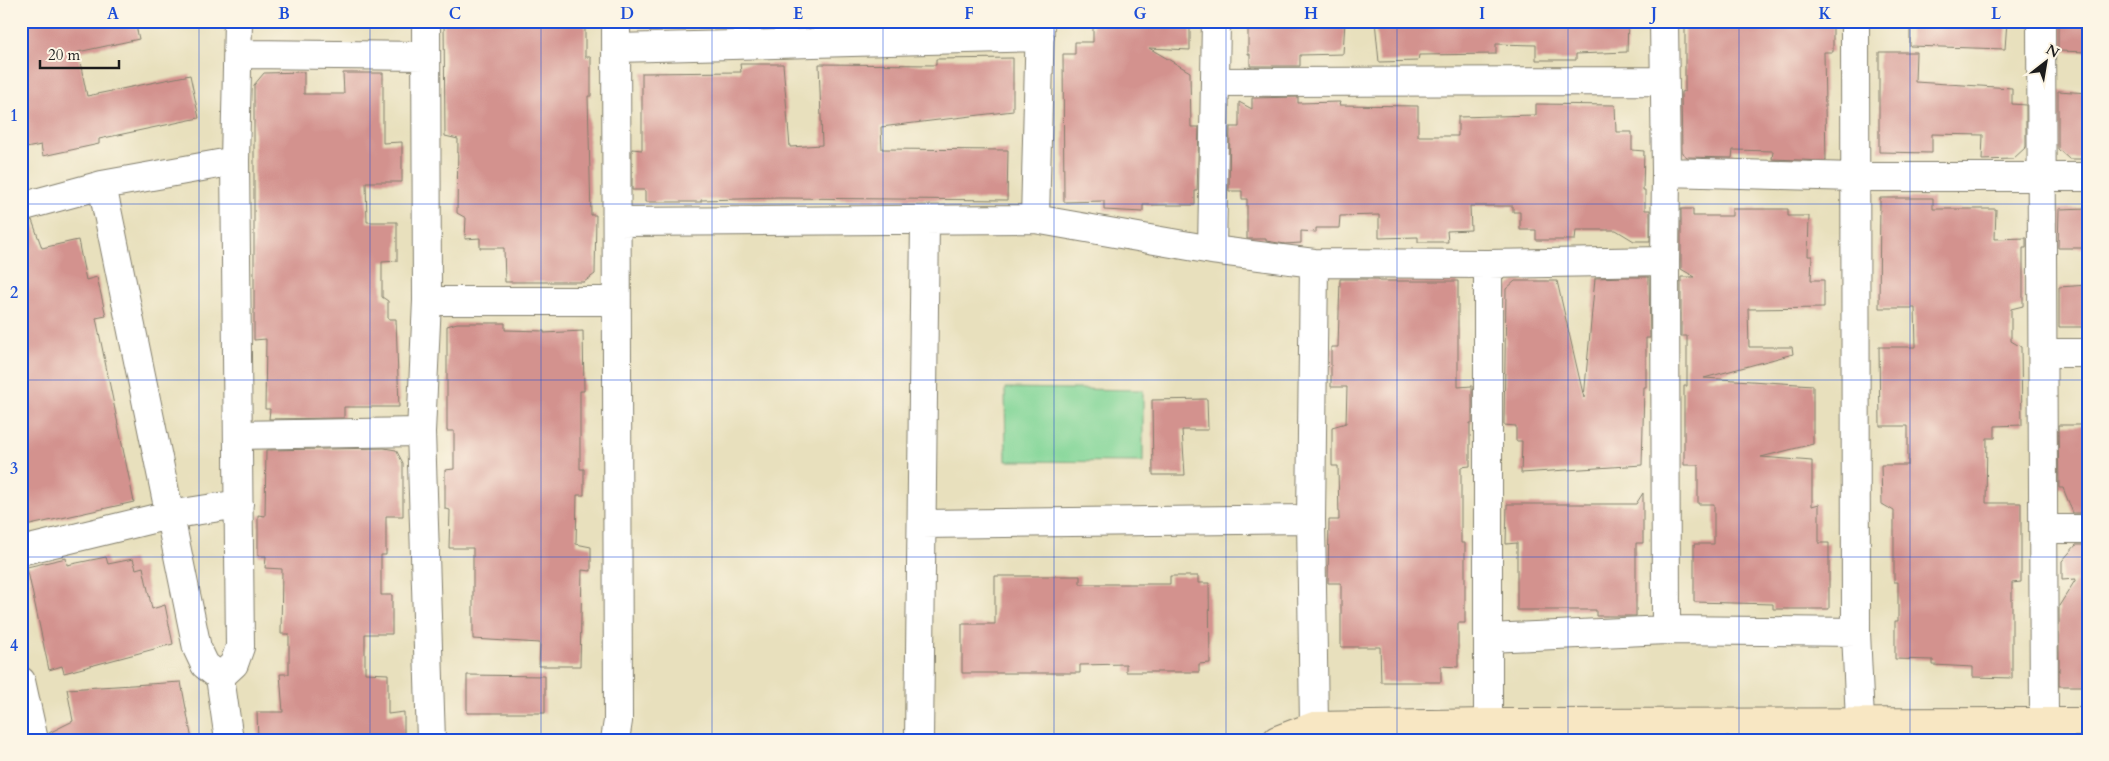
<svg xmlns="http://www.w3.org/2000/svg" width="2109" height="761" viewBox="0 0 2109 761" font-family="Cardo,serif">
<rect width="100%" height="100%" fill="#fcf5e5"/>
<filter id="ink" filterUnits="userSpaceOnUse"><feTurbulence type="fractalNoise" baseFrequency=".02" numOctaves="2"/><feDisplacementMap in="SourceGraphic" scale="10" xChannelSelector="R" yChannelSelector="G"/><feConvolveMatrix kernelMatrix="1 2 1 2 8 2 1 2 1" color-interpolation-filters="sRGB"/></filter>
<filter id="wash" filterUnits="userSpaceOnUse"><feTurbulence type="fractalNoise" baseFrequency=".0096" numOctaves="4" result="noise"/><feDisplacementMap in="SourceGraphic" scale="20" xChannelSelector="R" yChannelSelector="G"/><feGaussianBlur stdDeviation="1.12" result="paint"/><feColorMatrix in="noise" values="0 0 0 0 0 0 0 0 0 0 0 0 0 0 0 0 0 1.4 0 .05"/><feComposite in="paint" operator="in"/></filter>
<g filter="url(#wash)">
<rect width="100%" height="100%" fill="#e8e0bd"/>
<!-- green -->
<path fill="#83d698" stroke="#50795a" d="M 1005,388 L 1143,390 L 1143,462 L 1006,461 Z"/>
<g id="blocks">
<!-- building -->
<path fill="#d3928e" d="M 32,21 L 135,21 L 139,39 L 78,52 L 87,96 L 190,75 L 199,118 L 99,139 L 99,144 L 43,156 L 41,145 L 21,149 L 21,24 Z
M 444,21 L 585,21 L 585,57 L 591,57 L 591,96 L 588,96 L 591,215 L 596,215 L 595,274 L 584,282 L 505,282 L 504,248 L 480,248 L 480,238 L 465,239 L 466,218 L 457,213 L 458,139 L 445,136 Z
M 1093,21 L 1190,21 L 1190,50 L 1149,48 L 1190,72 L 1191,127 L 1199,127 L 1197,191 L 1195,191 L 1195,205 L 1143,205 L 1143,212 L 1104,210 L 1104,201 L 1064,202 L 1063,54 L 1075,54 L 1075,42 L 1093,42 Z
M 1248,21 L 1345,21 L 1343,54 L 1300,55 L 1300,66 L 1250,66 L 1250,54 L 1248,54 Z
M 1375,21 L 1628,21 L 1627,52 L 1576,54 L 1576,60 L 1536,60 L 1536,45 L 1496,44 L 1496,54 L 1419,55 L 1418,61 L 1379,62 Z
M 1685,21 L 1833,21 L 1833,52 L 1824,52 L 1826,161 L 1772,159 L 1773,151 L 1733,150 L 1732,158 L 1687,157 L 1682,153 L 1681,92 L 1685,91 Z
M 1910,21 L 2007,21 L 2005,49 L 1910,46 Z
M 2058,21 L 2088,21 L 2088,52 L 2058,51 Z
M 1879,52 L 1916,52 L 1915,82 L 2012,88 L 2012,104 L 2026,105 L 2026,147 L 2013,159 L 1982,160 L 1983,135 L 1932,134 L 1932,153 L 1879,152 Z
M 1013,58 L 1013,111 L 881,127 L 882,149 L 1008,150 L 1007,200 L 780,198 L 701,200 L 701,202 L 645,202 L 645,190 L 632,190 L 632,149 L 642,150 L 642,73 L 741,72 L 740,64 L 783,64 L 790,147 L 822,145 L 819,64 L 936,65 L 936,59 Z
M 304,72 L 304,94 L 344,94 L 343,73 L 383,73 L 383,143 L 402,142 L 402,182 L 366,182 L 367,222 L 397,222 L 397,261 L 382,262 L 382,297 L 388,301 L 388,319 L 396,319 L 399,407 L 344,407 L 344,418 L 269,419 L 270,409 L 265,409 L 266,339 L 254,340 L 254,85 L 264,73 Z
M 2058,91 L 2088,93 L 2088,159 L 2069,159 L 2058,149 Z
M 1298,97 L 1298,103 L 1340,102 L 1339,105 L 1418,106 L 1418,136 L 1458,136 L 1458,117 L 1536,115 L 1536,104 L 1615,105 L 1616,132 L 1632,132 L 1632,150 L 1644,151 L 1643,190 L 1645,190 L 1645,210 L 1650,210 L 1650,241 L 1634,241 L 1616,230 L 1576,230 L 1575,240 L 1536,240 L 1536,230 L 1520,230 L 1520,212 L 1513,212 L 1513,206 L 1470,206 L 1471,230 L 1447,231 L 1448,242 L 1418,242 L 1418,237 L 1379,238 L 1379,215 L 1340,216 L 1339,228 L 1316,228 L 1316,232 L 1301,231 L 1301,243 L 1285,244 L 1266,241 L 1266,239 L 1247,239 L 1247,199 L 1242,199 L 1242,191 L 1229,191 L 1230,127 L 1239,127 L 1239,102 L 1252,109 L 1252,98 Z
M 1880,198 L 1933,198 L 1933,209 L 1996,209 L 1995,239 L 2026,238 L 2026,248 L 2023,248 L 2023,306 L 2011,309 L 2011,341 L 2021,347 L 2022,425 L 1995,426 L 1995,438 L 1987,438 L 1986,503 L 2021,503 L 2021,582 L 2012,583 L 2012,678 L 1973,677 L 1973,667 L 1933,665 L 1933,660 L 1895,659 L 1895,621 L 1898,621 L 1898,582 L 1894,582 L 1894,511 L 1882,504 L 1881,465 L 1908,465 L 1908,426 L 1880,426 L 1879,347 L 1916,347 L 1915,308 L 1879,308 Z
M 2088,208 L 2088,248 L 2058,248 L 2059,209 Z
M 1681,209 L 1693,209 L 1693,216 L 1732,216 L 1732,209 L 1788,209 L 1788,216 L 1809,216 L 1808,256 L 1812,256 L 1811,280 L 1824,280 L 1824,308 L 1748,309 L 1749,347 L 1792,347 L 1793,354 L 1704,378 L 1813,385 L 1813,444 L 1761,457 L 1812,461 L 1812,506 L 1819,504 L 1819,543 L 1829,543 L 1829,609 L 1773,609 L 1773,604 L 1694,602 L 1694,544 L 1714,544 L 1714,504 L 1698,504 L 1698,465 L 1684,465 L 1684,386 L 1687,386 L 1687,336 L 1681,336 L 1681,277 L 1695,277 L 1681,269 Z
M 32,220 L 42,248 L 78,240 L 86,280 L 97,277 L 106,316 L 96,318 L 134,502 L 21,527 L 21,222 Z
M 1626,277 L 1649,277 L 1650,338 L 1646,338 L 1646,387 L 1644,387 L 1642,465 L 1521,473 L 1522,441 L 1516,441 L 1516,426 L 1504,425 L 1506,289 L 1515,281 L 1557,281 L 1584,398 L 1595,278 Z
M 1340,279 L 1379,279 L 1379,281 L 1458,281 L 1458,387 L 1472,386 L 1472,423 L 1470,423 L 1470,466 L 1461,467 L 1461,543 L 1465,543 L 1465,623 L 1458,623 L 1458,667 L 1441,666 L 1441,682 L 1381,682 L 1380,647 L 1341,647 L 1341,583 L 1328,583 L 1329,520 L 1339,520 L 1338,466 L 1332,466 L 1332,427 L 1346,423 L 1347,387 L 1331,387 L 1331,347 L 1338,347 Z
M 2088,285 L 2088,327 L 2059,327 L 2059,287 Z
M 457,323 L 505,323 L 505,330 L 544,331 L 544,333 L 583,331 L 584,391 L 580,391 L 580,469 L 584,469 L 584,495 L 577,495 L 576,544 L 591,547 L 591,571 L 582,570 L 580,666 L 539,666 L 540,643 L 473,639 L 473,548 L 449,548 L 450,510 L 445,509 L 445,470 L 454,469 L 454,431 L 447,431 L 447,326 Z
M 1207,399 L 1208,430 L 1182,430 L 1185,475 L 1153,475 L 1152,400 Z
M 2058,425 L 2088,425 L 2088,513 L 2073,513 L 2063,488 L 2059,488 Z
M 384,448 L 396,450 L 403,463 L 403,516 L 386,516 L 386,555 L 381,555 L 381,595 L 392,595 L 392,634 L 365,634 L 365,673 L 388,674 L 388,714 L 404,712 L 404,740 L 258,740 L 257,712 L 283,712 L 280,674 L 289,674 L 289,634 L 281,634 L 282,569 L 265,568 L 266,556 L 258,556 L 258,515 L 265,516 L 266,450 Z
M 1643,493 L 1643,543 L 1636,543 L 1636,616 L 1596,616 L 1596,610 L 1517,610 L 1517,543 L 1506,544 L 1507,504 L 1636,504 Z
M 2076,545 L 2088,545 L 2088,686 L 2059,686 L 2059,606 L 2076,579 L 2062,580 L 2062,561 Z
M 106,557 L 108,564 L 133,559 L 136,569 L 143,567 L 152,609 L 165,605 L 173,644 L 64,673 L 62,666 L 49,670 L 27,567 L 66,558 L 67,565 Z
M 995,576 L 1080,576 L 1080,584 L 1170,584 L 1170,576 L 1198,576 L 1198,583 L 1209,583 L 1210,663 L 1199,664 L 1199,672 L 1126,672 L 1126,664 L 1080,665 L 1080,673 L 962,673 L 962,624 L 995,624 Z
M 467,675 L 545,676 L 545,713 L 467,713 Z
M 181,682 L 192,740 L 49,740 L 49,733 L 73,721 L 67,689 Z"/>
</g>
</g>
<g filter="url(#ink)">
<use href="#blocks" fill-opacity="0" stroke="#827e6c" stroke-width="1"/>
<g fill="none" stroke-linecap="round" stroke-linejoin="round">
<defs>
<path id="street" d="M 426,21 L 427,301 L 421,432 L 431,740
M 1664,21 L 1666,172 L 1665,261 L 1666,630
M 1855,21 L 1856,632 L 1860,721
M 2041,21 L 2044,721
M 617,48 L 1040,37
M 238,54 L 425,56
M 1216,82 L 1664,81
M 1666,172 L 1855,177 L 2088,177
M 102,185 L 197,648 L 205,665 L 220,677
M 21,207 L 102,185 L 235,161
M 1035,219 L 1040,21
M 617,222 L 1035,219 L 1212,250 L 1314,263 L 1488,264 L 1665,261
M 1212,250 L 1216,21
M 1488,264 L 1488,723
M 427,301 L 616,301
M 2044,353 L 2088,353
M 239,435 L 421,432
M 922,524 L 1311,519
M 2044,529 L 2088,529
M 21,551 L 169,515 L 239,504
M 1489,638 L 1666,630 L 1856,632
M 21,681 L 34,740
M 1314,726 L 1311,519 L 1314,263
M 229,740 L 220,677 L 234,664 L 240,647 L 235,161 L 238,21
M 615,740 L 618,721 L 616,21
M 919,740 L 925,221"/>
<path id="secondary" d="M 1277,740 L 1314,726 L 1488,723 L 2088,722"/>
</defs>
<!-- street casing -->
<use href="#street" stroke="#827e6c" stroke-width="30"/>
<!-- secondary casing -->
<use href="#secondary" stroke="#827e6c" stroke-width="30"/>
<!-- street -->
<use href="#street" stroke="#fff" stroke-width="28"/>
<!-- secondary -->
<use href="#secondary" stroke="#f8e7c3" stroke-width="28"/>
</g>
</g>
<!-- grid -->
<path fill="none" stroke="#1d4ed8" stroke-width="1" stroke-opacity="0.55" d="M 199,21 L 199,740M 370,21 L 370,740M 541,21 L 541,740M 712,21 L 712,740M 883,21 L 883,740M 1054,21 L 1054,740M 1226,21 L 1226,740M 1397,21 L 1397,740M 1568,21 L 1568,740M 1739,21 L 1739,740M 1910,21 L 1910,740M 21,204 L 2088,204M 21,380 L 2088,380M 21,557 L 2088,557"/>
<!-- margin -->
<rect width="2109" height="761" fill="none" stroke="#fcf5e5" stroke-width="55"/>
<!-- north arrow -->
<g transform="translate(2046 62) rotate(31)" stroke="#fcf5e5" stroke-width="4" paint-order="stroke">
<path d="M0-4L9 19L0 12L-9 19Z" fill="#1c1c1c"/>
<text y="-8" font-size="14" font-weight="bold" text-anchor="middle" fill="#1c1c1c">N</text>
</g>
<!-- scale -->
<path d="M40 60v8h79v-8" fill="none" stroke="#1c1c1c" stroke-width="2.5"/>
<text x="48" y="60" font-size="15" fill="#1c1c1c" stroke="#fcf5e5" stroke-width="4" paint-order="stroke">20 m</text>
<rect x="28" y="28" width="2054" height="706" fill="none" stroke="#1d4ed8" stroke-width="2"/>
<g font-size="16" text-anchor="middle" font-weight="bold" fill="#1d4ed8">
<text x="113" y="19">A</text>
<text x="284" y="19">B</text>
<text x="455" y="19">C</text>
<text x="627" y="19">D</text>
<text x="798" y="19">E</text>
<text x="969" y="19">F</text>
<text x="1140" y="19">G</text>
<text x="1311" y="19">H</text>
<text x="1482" y="19">I</text>
<text x="1654" y="19">J</text>
<text x="1825" y="19">K</text>
<text x="1996" y="19">L</text>
<text x="14" y="121">1</text>
<text x="14" y="298">2</text>
<text x="14" y="474">3</text>
<text x="14" y="651">4</text>
</g>
</svg>
